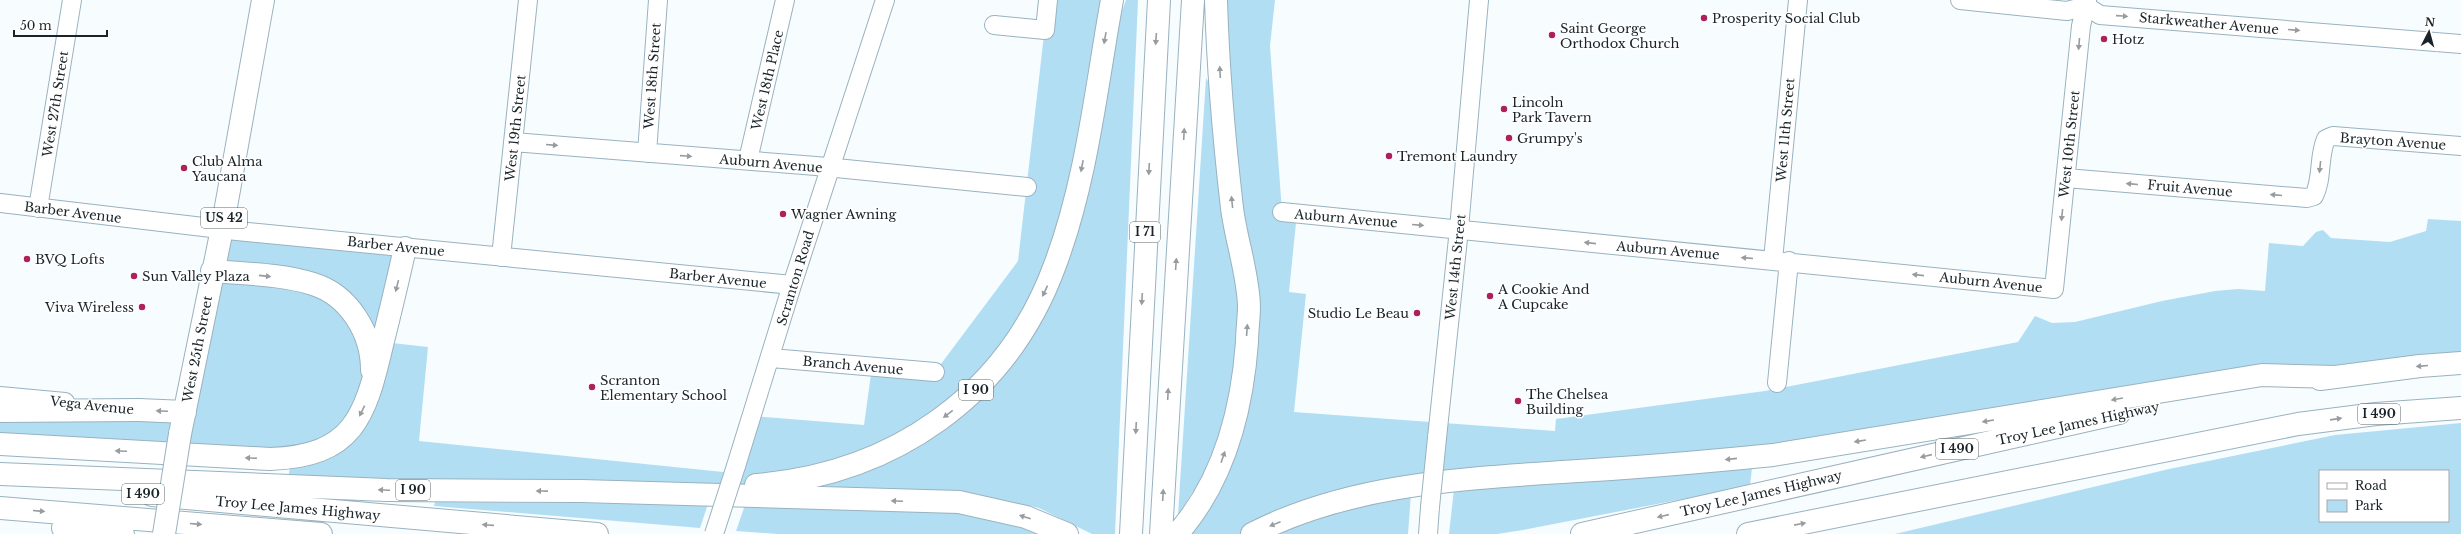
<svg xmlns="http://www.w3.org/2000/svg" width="2461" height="534" viewBox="0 0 2461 534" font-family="'Libre Baskerville',serif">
<rect width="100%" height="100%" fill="#f7fcff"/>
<!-- green -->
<path fill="#b2def4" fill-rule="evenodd" d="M 1048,0 L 1112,0 L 1087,139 L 1032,317 L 918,435 L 747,486 L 287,486 L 291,459 L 0,434 L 0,396 L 184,412 L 222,229 L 405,248 L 383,342 L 428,347 L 419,441 L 733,473 L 752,416 L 864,425 L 872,367 L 935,372 L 1018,261 Z
M 1126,0 L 1138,0 L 1115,534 L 1092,534 L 1039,508 L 968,493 L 806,489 L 831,483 L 879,466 L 911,449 L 1034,330 L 1116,27 Z
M 1216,0 L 1275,0 L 1270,46 L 1282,212 L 1297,213 L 1289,292 L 1306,294 L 1294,412 L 1555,431 L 1556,419 L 1765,391 L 2018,342 L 2035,316 L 2052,323 L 2075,322 L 2162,301 L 2215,291 L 2238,289 L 2265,291 L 2269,243 L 2303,246 L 2316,232 L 2323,230 L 2331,238 L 2390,242 L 2426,231 L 2428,219 L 2461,221 L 2461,359 L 2394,363 L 1773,455 L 1460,480 L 1252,534 L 1177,534 L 1193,514 L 1244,375 Z
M 1206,78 L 1209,83 L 1215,152 L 1239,299 L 1240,320 L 1226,423 L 1203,476 L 1178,515 Z
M 2461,423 L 2461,534 L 1895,534 L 2169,469 L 2335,435 ZM 2320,471 L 2448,471 L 2448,521 L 2320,521 Z
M 1752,468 L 1750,486 L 1523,530 L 1497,534 L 1449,534 L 1454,489 Z
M 1411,493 L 1408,534 L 1278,534 L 1317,518 Z
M 435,502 L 708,504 L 700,528 L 434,506 Z
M 745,505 L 963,511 L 1048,534 L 778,534 L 736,531 Z"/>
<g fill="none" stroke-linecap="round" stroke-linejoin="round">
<defs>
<path id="minor" d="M 1960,0 L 2067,11 L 2086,6
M 2086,6 L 2100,15 L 2461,44
M 994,25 L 1045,30 L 1048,0
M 513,142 L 816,166 L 1027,187
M 647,153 L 658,0
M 748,160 L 785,0
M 2066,178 L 2307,198 L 2314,196 C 2323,178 2318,157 2326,139 L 2333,136 L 2461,146
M 0,203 L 237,231 L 792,285
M 38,208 L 72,0
M 1282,212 L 2054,289 L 2081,26 L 2087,0
M 501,257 L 528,0
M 1773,260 L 1798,0
M 771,358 L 935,372
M 1777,383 L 1789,261
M 0,396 L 65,402
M 1437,438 L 1459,229 L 1479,0
M 736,466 L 792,285 L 885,0
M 1428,534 L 1430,507"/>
<path id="major" d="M 139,410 L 185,412
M 180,434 L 222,229 L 263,0"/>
<path id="highway" d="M 212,271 C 245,274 282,274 313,284 C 349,295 372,333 372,370
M 2320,379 L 2420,366 L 2461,363
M 0,411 L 139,410
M 0,444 L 270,459 C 353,456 365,418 382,345 C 390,313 398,280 405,248
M 0,474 L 386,490 L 581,491 L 959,502 L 1026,517 L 1067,534
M 756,485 C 893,474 1007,396 1055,265 C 1087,180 1096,88 1112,0
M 152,495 L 597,534
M 0,508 L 321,534
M 63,528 L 123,534
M 1131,534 L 1159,0
M 1161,534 L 1193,0
M 1177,534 C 1224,481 1242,411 1247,342 C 1247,330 1249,318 1249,306 C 1248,273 1236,240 1232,208 C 1224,139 1218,69 1216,0
M 1252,534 C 1347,485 1457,479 1562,472 C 1632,468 1703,462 1773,455 L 2262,375 L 2336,377
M 1582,534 L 2119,413
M 1748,534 L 2298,424 L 2376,414 L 2461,408"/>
</defs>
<!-- minor casing -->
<use href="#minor" stroke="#99b2bf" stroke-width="20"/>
<!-- major casing -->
<use href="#major" stroke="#99b2bf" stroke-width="24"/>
<!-- highway casing -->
<use href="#highway" stroke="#99b2bf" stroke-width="24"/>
<!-- minor -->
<use href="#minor" stroke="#fff" stroke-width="18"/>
<!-- major -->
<use href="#major" stroke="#fff" stroke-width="22"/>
<!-- highway -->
<use href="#highway" stroke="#fff" stroke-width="22"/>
<defs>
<path id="minor-bridge" d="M 1430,507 L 1437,438
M 714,534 L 736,466"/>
<path id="major-bridge" d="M 164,534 L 180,434"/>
</defs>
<!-- minor-bridge casing -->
<use href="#minor-bridge" stroke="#99b2bf" stroke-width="20" stroke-linecap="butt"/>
<!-- major-bridge casing -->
<use href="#major-bridge" stroke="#99b2bf" stroke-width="24" stroke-linecap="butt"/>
<!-- minor-bridge -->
<use href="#minor-bridge" stroke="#fff" stroke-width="18"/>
<!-- major-bridge -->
<use href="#major-bridge" stroke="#fff" stroke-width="22"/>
</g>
<!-- one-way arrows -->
<defs><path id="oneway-solid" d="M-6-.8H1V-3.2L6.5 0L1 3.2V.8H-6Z"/></defs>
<g fill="#989c9e">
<use href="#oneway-solid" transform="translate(2122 16) rotate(4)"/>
<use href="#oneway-solid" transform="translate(2294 30) rotate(5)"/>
<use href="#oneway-solid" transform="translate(1105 38) rotate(100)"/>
<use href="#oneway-solid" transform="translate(1156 39) rotate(94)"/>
<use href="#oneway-solid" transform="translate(2079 44) rotate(95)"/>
<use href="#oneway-solid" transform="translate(1220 72) rotate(-93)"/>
<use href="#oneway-solid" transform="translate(1184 134) rotate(-87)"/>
<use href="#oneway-solid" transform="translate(552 145) rotate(5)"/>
<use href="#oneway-solid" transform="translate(686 156) rotate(4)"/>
<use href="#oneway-solid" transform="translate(1082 166) rotate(101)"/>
<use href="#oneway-solid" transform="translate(2320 167) rotate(96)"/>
<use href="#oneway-solid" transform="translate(1149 169) rotate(93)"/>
<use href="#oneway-solid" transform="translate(2132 184) rotate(-175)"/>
<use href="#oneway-solid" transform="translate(2276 195) rotate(-175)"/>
<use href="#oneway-solid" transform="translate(1232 202) rotate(-96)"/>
<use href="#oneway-solid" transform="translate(2062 215) rotate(96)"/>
<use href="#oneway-solid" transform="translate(1418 225) rotate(5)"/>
<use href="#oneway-solid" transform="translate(1590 243) rotate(-174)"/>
<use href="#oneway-solid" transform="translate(1747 258) rotate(-175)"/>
<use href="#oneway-solid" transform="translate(1176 264) rotate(-86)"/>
<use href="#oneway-solid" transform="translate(1918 275) rotate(-174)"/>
<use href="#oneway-solid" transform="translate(265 276) rotate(6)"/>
<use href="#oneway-solid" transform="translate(397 286) rotate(104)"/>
<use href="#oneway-solid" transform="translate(1045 291) rotate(115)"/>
<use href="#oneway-solid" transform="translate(1142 299) rotate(93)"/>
<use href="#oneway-solid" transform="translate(1247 330) rotate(-86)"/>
<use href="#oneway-solid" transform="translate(2422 366) rotate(175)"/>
<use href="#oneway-solid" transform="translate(1168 394) rotate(-87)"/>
<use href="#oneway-solid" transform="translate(2117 399) rotate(170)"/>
<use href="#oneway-solid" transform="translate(162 411) rotate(-177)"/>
<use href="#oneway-solid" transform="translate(362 411) rotate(116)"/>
<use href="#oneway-solid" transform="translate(948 414) rotate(142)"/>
<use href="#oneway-solid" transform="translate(2336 419) rotate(-8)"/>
<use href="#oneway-solid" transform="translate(1988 421) rotate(171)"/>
<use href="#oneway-solid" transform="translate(1136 428) rotate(93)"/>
<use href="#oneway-solid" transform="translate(1860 441) rotate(171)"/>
<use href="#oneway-solid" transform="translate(121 451) rotate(-177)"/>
<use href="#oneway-solid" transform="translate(1926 456) rotate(167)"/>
<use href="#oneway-solid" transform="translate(1223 457) rotate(-71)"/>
<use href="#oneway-solid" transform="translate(251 458) rotate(-177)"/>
<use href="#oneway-solid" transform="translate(1731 459) rotate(174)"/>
<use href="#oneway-solid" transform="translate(384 490) rotate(-178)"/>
<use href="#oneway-solid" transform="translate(542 491) rotate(-179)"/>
<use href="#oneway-solid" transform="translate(1163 495) rotate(-87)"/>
<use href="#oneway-solid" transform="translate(897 501) rotate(-178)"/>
<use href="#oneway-solid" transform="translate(39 511) rotate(5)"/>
<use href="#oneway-solid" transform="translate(1663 516) rotate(167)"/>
<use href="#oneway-solid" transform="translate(1025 517) rotate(-162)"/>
<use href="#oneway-solid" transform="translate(196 524) rotate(5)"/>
<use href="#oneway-solid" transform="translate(1275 524) rotate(158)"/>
<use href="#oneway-solid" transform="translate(1800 524) rotate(-11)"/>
<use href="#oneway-solid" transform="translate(488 525) rotate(-176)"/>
</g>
<!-- markers -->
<g fill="#ad205c" stroke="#fff" stroke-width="1.5">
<circle cx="1704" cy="18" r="4"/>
<circle cx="1552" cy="35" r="4"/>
<circle cx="2104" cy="39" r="4"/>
<circle cx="1504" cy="109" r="4"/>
<circle cx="1509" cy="138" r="4"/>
<circle cx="1389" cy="156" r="4"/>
<circle cx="184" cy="168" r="4"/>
<circle cx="783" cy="214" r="4"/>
<circle cx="27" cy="259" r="4"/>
<circle cx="134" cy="276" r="4"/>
<circle cx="1490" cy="296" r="4"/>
<circle cx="142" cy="307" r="4"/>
<circle cx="1417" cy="313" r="4"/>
<circle cx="592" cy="387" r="4"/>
<circle cx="1518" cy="401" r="4"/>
</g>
<g text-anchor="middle" stroke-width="3" stroke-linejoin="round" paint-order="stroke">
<!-- shield labels -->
<g fill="#fff" stroke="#5f6668" stroke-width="1">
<rect x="201" y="208" width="46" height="20" rx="3"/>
<rect x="1130" y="222" width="30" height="20" rx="3"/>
<rect x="959" y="380" width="34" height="20" rx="3"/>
<rect x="2358" y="404" width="42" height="20" rx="3"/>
<rect x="1936" y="439" width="42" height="20" rx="3"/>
<rect x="396" y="480" width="34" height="20" rx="3"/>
<rect x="122" y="484" width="42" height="20" rx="3"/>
</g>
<g font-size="12" font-weight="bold" fill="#1a2428">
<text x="224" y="222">US 42</text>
<text x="1145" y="236">I 71</text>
<text x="976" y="394">I 90</text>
<text x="2379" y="418">I 490</text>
<text x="1957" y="453">I 490</text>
<text x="413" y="494">I 90</text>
<text x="143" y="498">I 490</text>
</g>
<!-- poi labels -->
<g font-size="13" fill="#1a2428" stroke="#fff" text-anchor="start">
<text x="1712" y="23">Prosperity Social Club</text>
<text x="1560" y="33">Saint George<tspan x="1560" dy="15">Orthodox Church</tspan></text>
<text x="2112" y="44">Hotz</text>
<text x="1512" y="107">Lincoln<tspan x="1512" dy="15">Park Tavern</tspan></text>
<text x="1517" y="143">Grumpy's</text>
<text x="1397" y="161">Tremont Laundry</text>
<text x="192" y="166">Club Alma<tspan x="192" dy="15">Yaucana</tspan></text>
<text x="791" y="219">Wagner Awning</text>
<text x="35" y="264">BVQ Lofts</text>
<text x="142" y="281">Sun Valley Plaza</text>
<text x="1498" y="294">A Cookie And<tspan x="1498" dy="15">A Cupcake</tspan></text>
<text x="134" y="312" text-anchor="end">Viva Wireless</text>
<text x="1409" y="318" text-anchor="end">Studio Le Beau</text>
<text x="600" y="385">Scranton<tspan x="600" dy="15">Elementary School</tspan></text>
<text x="1526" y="399">The Chelsea<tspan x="1526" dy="15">Building</tspan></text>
</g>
<!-- street labels -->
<g font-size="13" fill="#1a2428" stroke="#fff">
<text transform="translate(2209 23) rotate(5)" y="5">Starkweather Avenue</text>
<text transform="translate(652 76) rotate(-86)" y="5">West 18th Street</text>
<text transform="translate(767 80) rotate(-77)" y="5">West 18th Place</text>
<text transform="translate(55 104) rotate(-81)" y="5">West 27th Street</text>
<text transform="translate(515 128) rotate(-84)" y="5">West 19th Street</text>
<text transform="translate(1785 130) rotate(-85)" y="5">West 11th Street</text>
<text transform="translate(2393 141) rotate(4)" y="5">Brayton Avenue</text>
<text transform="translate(2069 144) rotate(-84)" y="5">West 10th Street</text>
<text transform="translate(771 163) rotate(5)" y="5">Auburn Avenue</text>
<text transform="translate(2190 188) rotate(5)" y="5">Fruit Avenue</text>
<text transform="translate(73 212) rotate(7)" y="5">Barber Avenue</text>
<text transform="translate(1346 218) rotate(5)" y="5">Auburn Avenue</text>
<text transform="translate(396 246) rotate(6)" y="5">Barber Avenue</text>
<text transform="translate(1668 250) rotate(5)" y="5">Auburn Avenue</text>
<text transform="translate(1455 267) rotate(-84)" y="5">West 14th Street</text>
<text transform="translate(718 278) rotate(6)" y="5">Barber Avenue</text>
<text transform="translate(795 278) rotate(-73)" y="5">Scranton Road</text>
<text transform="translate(1991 282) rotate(6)" y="5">Auburn Avenue</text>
<text transform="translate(197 349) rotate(-79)" y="5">West 25th Street</text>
<text transform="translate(853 365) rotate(5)" y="5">Branch Avenue</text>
<text transform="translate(92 405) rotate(6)" y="5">Vega Avenue</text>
<text transform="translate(2078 423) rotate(-12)" y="5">Troy Lee James Highway</text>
<text transform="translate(1761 493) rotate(-13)" y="5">Troy Lee James Highway</text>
<text transform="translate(298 508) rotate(5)" y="5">Troy Lee James Highway</text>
</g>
</g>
<!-- legend -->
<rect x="2319" y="470" width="130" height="52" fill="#ffffff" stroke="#a3a7a9"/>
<rect x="2327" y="483" width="20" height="6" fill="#ffffff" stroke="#a3a7a9"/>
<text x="2355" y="490" font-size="12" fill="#1a2428">Road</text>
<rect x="2327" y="500" width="20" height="12" fill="#b2def4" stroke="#a3a7a9"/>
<text x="2355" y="510" font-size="12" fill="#1a2428">Park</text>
<!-- north arrow -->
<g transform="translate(2429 32) rotate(6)" stroke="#ffffff" stroke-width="3" paint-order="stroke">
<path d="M0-3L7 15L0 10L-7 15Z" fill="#1a2428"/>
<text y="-6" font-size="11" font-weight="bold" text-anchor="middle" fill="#1a2428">N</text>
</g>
<!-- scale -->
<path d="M14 30v6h93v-6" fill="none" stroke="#1a2428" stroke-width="2"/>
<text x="20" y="30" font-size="12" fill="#1a2428" stroke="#ffffff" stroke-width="3" paint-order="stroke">50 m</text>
</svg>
